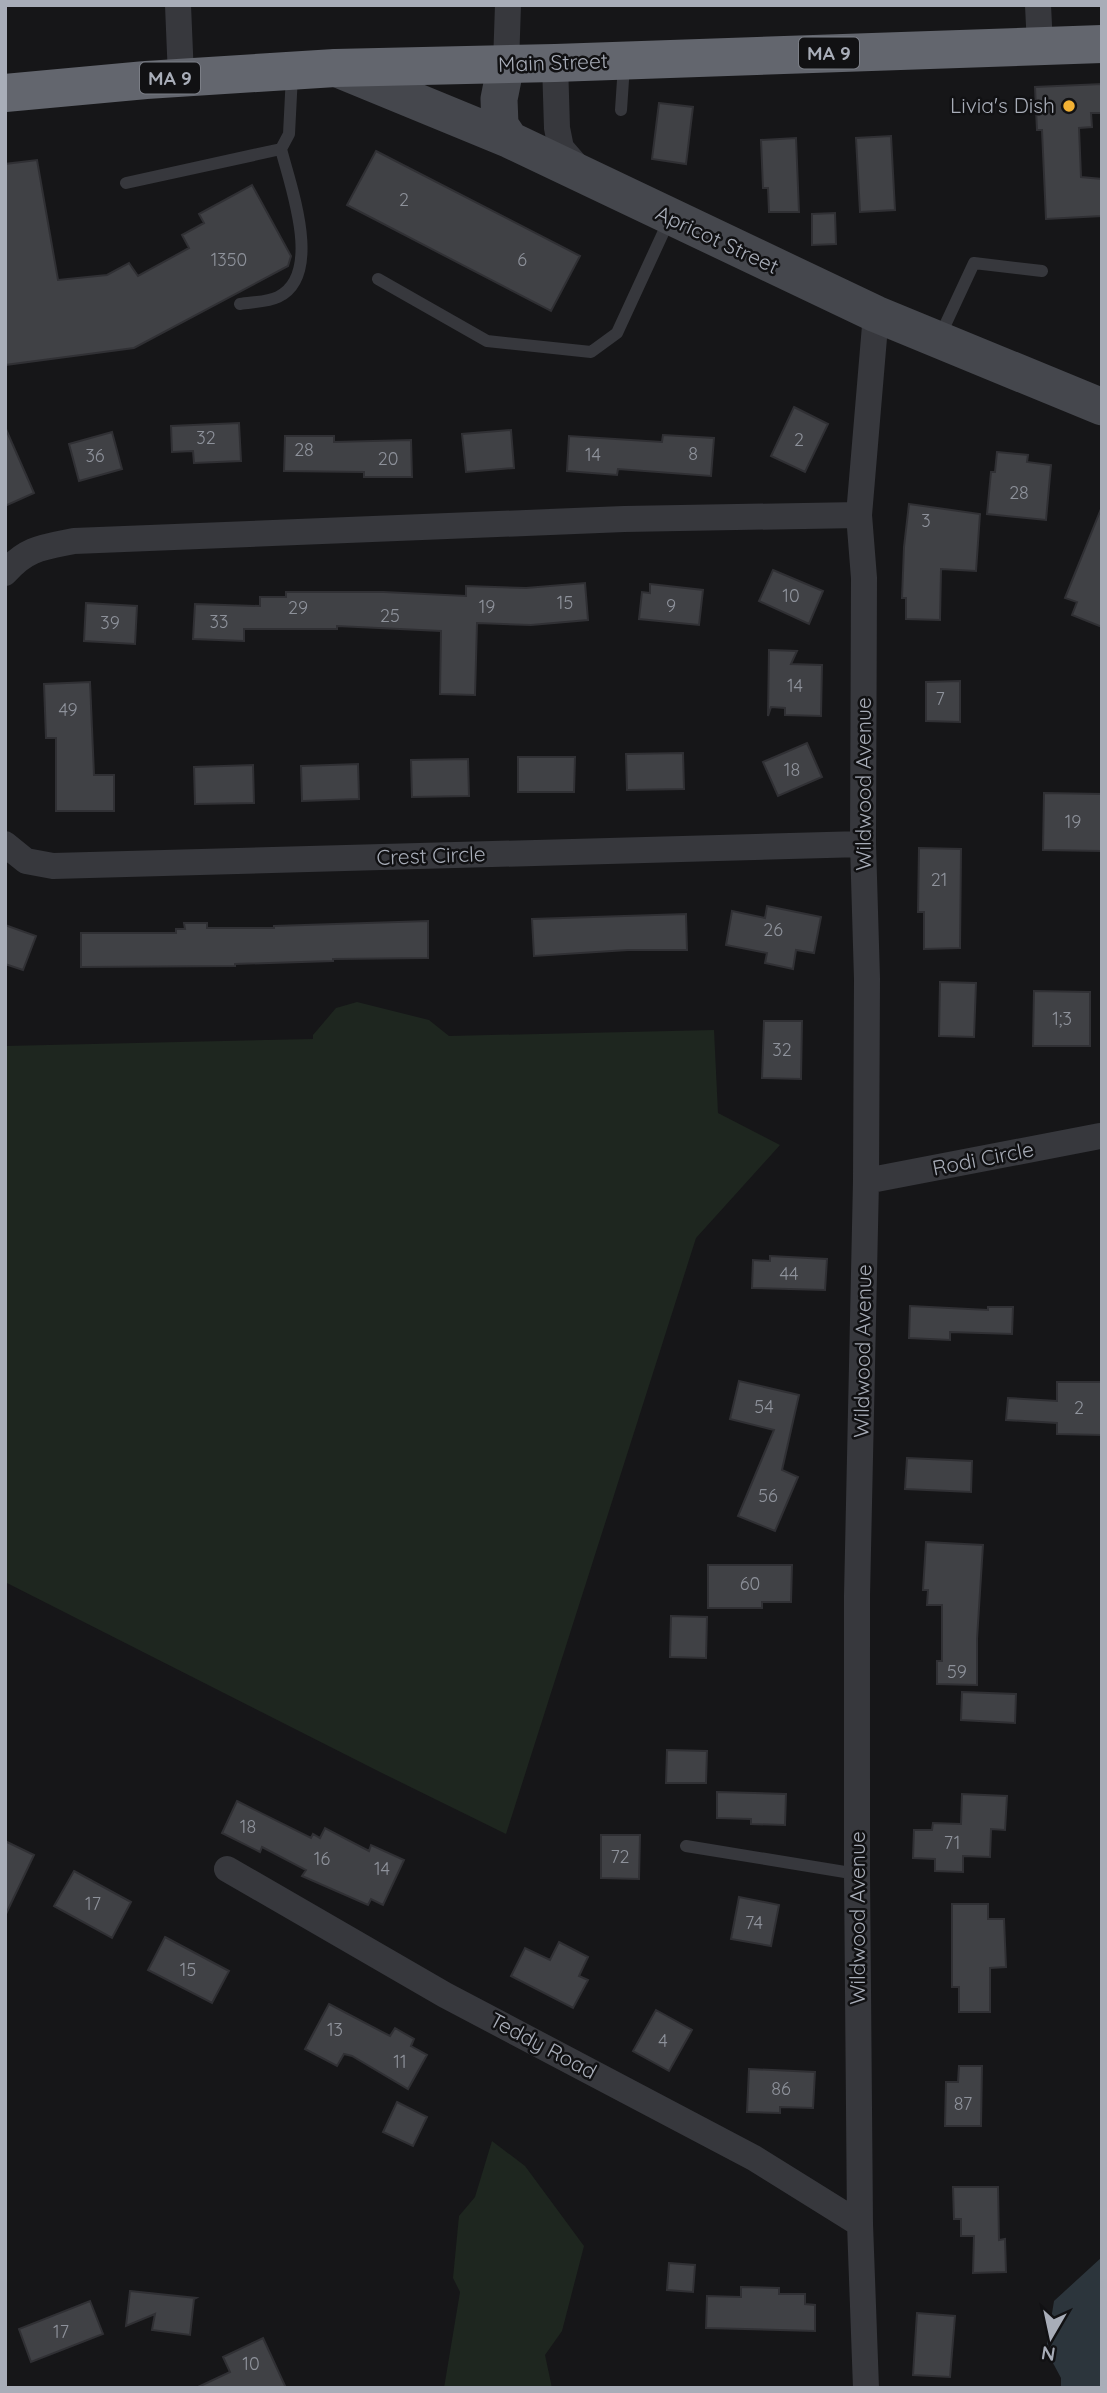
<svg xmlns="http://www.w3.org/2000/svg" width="1107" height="2393" viewBox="0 0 1107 2393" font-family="Quicksand,sans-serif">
<rect width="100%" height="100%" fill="#161618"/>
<!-- green -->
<path fill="#1e261f" d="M 357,1002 L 429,1020 L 449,1036 L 714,1030 L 718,1113 L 780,1145 L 696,1238 L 506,1834 L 380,1772 L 5,1582 L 5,1046 L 313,1039 L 313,1035 L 336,1008 Z
M 492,2141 L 525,2166 L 584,2246 L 562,2331 L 545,2355 L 552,2388 L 444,2388 L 460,2292 L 453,2278 L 459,2216 L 475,2197 Z"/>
<!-- water -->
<path fill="#2c353c" d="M 1102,2257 L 1102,2388 L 1061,2388 L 1061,2378 L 1046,2350 L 1054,2301 Z"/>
<!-- building -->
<path fill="#404145" stroke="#303034" stroke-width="2" d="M 1102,84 L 1102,113 L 1091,113 L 1092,127 L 1079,128 L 1081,177 L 1102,179 L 1102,216 L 1046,219 L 1042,130 L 1037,130 L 1035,87 Z
M 659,103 L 693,107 L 686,164 L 652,159 Z
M 891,136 L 895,210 L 860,212 L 856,138 Z
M 796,138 L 799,212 L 769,212 L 768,188 L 763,188 L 761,140 Z
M 376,151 L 580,256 L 551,311 L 347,205 Z
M 37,160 L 58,280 L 107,275 L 129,263 L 138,276 L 189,248 L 182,235 L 204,223 L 199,214 L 252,185 L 291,256 L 288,266 L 134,348 L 5,365 L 5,164 Z
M 835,213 L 836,244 L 812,245 L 812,214 Z
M 794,407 L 828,424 L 805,472 L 771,456 Z
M 239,423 L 241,461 L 194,463 L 193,451 L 172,452 L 171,426 Z
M 5,427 L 34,493 L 5,506 Z
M 511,430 L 514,468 L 466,472 L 462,434 Z
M 112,432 L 122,469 L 79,481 L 69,444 Z
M 663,435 L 714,438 L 711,476 L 618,469 L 617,475 L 567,471 L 569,436 L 662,442 Z
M 285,436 L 334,436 L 334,442 L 411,440 L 412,477 L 364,477 L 364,472 L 284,471 Z
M 997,452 L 1028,455 L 1027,462 L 1051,465 L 1046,520 L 987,514 L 991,472 L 995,472 Z
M 909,504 L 980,514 L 976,571 L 941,569 L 940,620 L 906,619 L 906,598 L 902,598 L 904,547 Z
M 1101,509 L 1102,509 L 1102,627 L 1072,615 L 1077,602 L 1065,598 Z
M 773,570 L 823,591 L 809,624 L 759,601 Z
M 585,583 L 588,620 L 531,625 L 477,623 L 475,695 L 440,694 L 441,631 L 337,626 L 337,629 L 244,629 L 244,641 L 193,639 L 195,604 L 260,606 L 260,597 L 286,597 L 286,592 L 384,592 L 466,596 L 466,586 L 526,588 Z
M 650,584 L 703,590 L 699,625 L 639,619 L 642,592 L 650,593 Z
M 86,603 L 137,606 L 135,644 L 84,641 Z
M 769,650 L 797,651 L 791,664 L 822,665 L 821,716 L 785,715 L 785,708 L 771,707 L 768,716 Z
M 960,681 L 960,722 L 926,721 L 926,682 Z
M 90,682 L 94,775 L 114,775 L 114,811 L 56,811 L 56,738 L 46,738 L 44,684 Z
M 807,743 L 822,777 L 778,796 L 763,762 Z
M 683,753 L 684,789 L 627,790 L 626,754 Z
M 518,757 L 575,757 L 574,792 L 518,792 Z
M 468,759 L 469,796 L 412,797 L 411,760 Z
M 358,764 L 359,799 L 302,801 L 301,766 Z
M 253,765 L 254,803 L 195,804 L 194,767 Z
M 1044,793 L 1102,794 L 1102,851 L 1043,850 Z
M 919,848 L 961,849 L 960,948 L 924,949 L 924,912 L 918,912 Z
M 767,906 L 821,917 L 814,953 L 796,950 L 793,969 L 765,963 L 767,953 L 726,945 L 732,911 L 765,918 Z
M 686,914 L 687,950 L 628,950 L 534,956 L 532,919 Z
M 428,921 L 428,958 L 333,959 L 333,961 L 235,964 L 235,966 L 81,967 L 81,933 L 176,933 L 176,929 L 185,929 L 184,923 L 207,923 L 207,928 L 274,928 L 274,926 Z
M 5,925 L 36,936 L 23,970 L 5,964 Z
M 940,982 L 976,983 L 974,1037 L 939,1036 Z
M 1034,991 L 1090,992 L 1090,1046 L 1033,1046 Z
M 764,1021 L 802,1021 L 801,1079 L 762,1078 Z
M 770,1256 L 827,1259 L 825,1290 L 752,1288 L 753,1260 L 770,1261 Z
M 910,1306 L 988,1310 L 988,1307 L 1013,1307 L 1012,1334 L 950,1332 L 950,1340 L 909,1338 Z
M 739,1381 L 799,1395 L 782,1470 L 798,1477 L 775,1531 L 738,1516 L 774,1430 L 730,1419 Z
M 1057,1382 L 1102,1382 L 1102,1435 L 1057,1434 L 1057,1423 L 1006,1420 L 1008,1398 L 1057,1401 Z
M 907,1458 L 972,1461 L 971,1492 L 905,1489 Z
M 926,1542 L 983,1545 L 977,1639 L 977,1685 L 937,1684 L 937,1661 L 942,1661 L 942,1605 L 927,1605 L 928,1590 L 923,1590 Z
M 708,1565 L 792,1565 L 791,1602 L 762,1602 L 762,1608 L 708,1608 Z
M 671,1616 L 707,1617 L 706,1658 L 670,1657 Z
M 962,1692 L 1016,1694 L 1015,1723 L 961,1720 Z
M 667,1750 L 707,1751 L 706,1783 L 666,1783 Z
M 717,1792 L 786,1794 L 785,1825 L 751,1824 L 751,1819 L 717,1818 Z
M 962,1794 L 1007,1796 L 1005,1830 L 991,1829 L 990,1857 L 963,1856 L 963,1872 L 935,1871 L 935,1859 L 913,1858 L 914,1830 L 932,1830 L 933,1823 L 961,1824 Z
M 237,1801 L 311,1838 L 313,1834 L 320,1838 L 325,1828 L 369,1851 L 371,1845 L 404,1860 L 383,1905 L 371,1899 L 368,1905 L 302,1876 L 306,1870 L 262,1847 L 260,1852 L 222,1833 Z
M 601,1835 L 640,1835 L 639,1879 L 601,1878 Z
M 5,1841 L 34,1855 L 5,1916 Z
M 74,1871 L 131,1902 L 112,1938 L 54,1906 Z
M 739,1897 L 779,1905 L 771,1946 L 731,1939 Z
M 952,1904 L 988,1904 L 988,1919 L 1004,1919 L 1006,1967 L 990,1968 L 990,2012 L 959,2012 L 959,1987 L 952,1987 Z
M 165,1937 L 229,1971 L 212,2003 L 148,1970 Z
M 559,1942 L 588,1957 L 579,1976 L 588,1980 L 573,2008 L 511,1976 L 525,1948 L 550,1960 Z
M 329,2004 L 390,2036 L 395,2028 L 414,2039 L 411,2046 L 427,2055 L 408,2089 L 352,2056 L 344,2054 L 337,2066 L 305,2049 Z
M 656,2010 L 692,2030 L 669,2071 L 633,2051 Z
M 959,2066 L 982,2066 L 981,2126 L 945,2126 L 946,2082 L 958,2082 Z
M 749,2069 L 815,2072 L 813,2108 L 780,2107 L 780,2113 L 747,2112 Z
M 397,2102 L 427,2117 L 413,2146 L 383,2132 Z
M 953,2187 L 998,2187 L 999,2240 L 1005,2239 L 1006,2272 L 973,2273 L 974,2236 L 961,2236 L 961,2219 L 954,2219 Z
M 669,2263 L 695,2265 L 693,2292 L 667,2290 Z
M 741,2287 L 779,2288 L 779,2294 L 805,2294 L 805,2304 L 815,2305 L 815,2331 L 706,2328 L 707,2296 L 741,2297 Z
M 130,2291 L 196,2298 L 194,2299 L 190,2335 L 152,2330 L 155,2314 L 126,2326 Z
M 90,2301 L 103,2334 L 31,2362 L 19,2329 Z
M 917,2313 L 955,2316 L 950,2377 L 913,2375 Z
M 263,2338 L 286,2388 L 196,2388 L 230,2372 L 223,2357 Z"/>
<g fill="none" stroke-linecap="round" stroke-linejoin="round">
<!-- lane -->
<path stroke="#37383d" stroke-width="12" d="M 621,110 L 624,65
M 126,183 L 281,149 L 289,134 L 292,75
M 378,279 L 487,341 L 591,352 L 617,333 L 670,218
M 240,304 C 252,302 268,302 278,297 C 324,275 290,185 281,149
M 940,336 L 974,263 L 1042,271
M 686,1846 L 857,1874"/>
<!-- street -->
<path stroke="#37383d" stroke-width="26" d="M 178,5 L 181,77
M 1038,5 L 1040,46
M 555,63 L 557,128 L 561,148 L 581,171
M 506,64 L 508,5
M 5,573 C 26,548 44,547 74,541 L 624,519 L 859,515
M 5,844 L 26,861 L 53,866 L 863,844
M 866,1181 L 1100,1136
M 227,1869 L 445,1995 L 754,2158 L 860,2224
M 866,2388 L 860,2224 L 857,1874 L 857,1596 L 866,1181 L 867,979 L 863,844 L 864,578 L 859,515 L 876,314"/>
<!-- secondary -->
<path stroke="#45474d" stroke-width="37" d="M 506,64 L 499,99 L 500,125 L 510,140
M 335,68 L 510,140 L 876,314 L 1102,407"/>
<!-- highway -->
<path stroke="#63666e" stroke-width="38" d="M 5,93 L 146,80 L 335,68 L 555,63 L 1102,44"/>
</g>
<!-- markers -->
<circle fill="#f2b134" stroke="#111113" stroke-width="2.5" cx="1069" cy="106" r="7"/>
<g text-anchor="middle" stroke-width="5" stroke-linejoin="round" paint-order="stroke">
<!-- number labels -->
<g font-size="18" fill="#8e929b">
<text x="404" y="206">2</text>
<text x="229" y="266">1350</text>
<text x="522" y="266">6</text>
<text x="206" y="444">32</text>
<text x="799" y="446">2</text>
<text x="304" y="456">28</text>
<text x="693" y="460">8</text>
<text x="593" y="461">14</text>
<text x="95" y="462">36</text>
<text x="388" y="465">20</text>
<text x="1019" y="499">28</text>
<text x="926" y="527">3</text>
<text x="791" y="602">10</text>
<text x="565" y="609">15</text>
<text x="671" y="612">9</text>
<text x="487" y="613">19</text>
<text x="298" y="614">29</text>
<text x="390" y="622">25</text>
<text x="219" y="628">33</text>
<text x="110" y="629">39</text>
<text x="795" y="692">14</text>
<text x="940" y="705">7</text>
<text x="68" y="716">49</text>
<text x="792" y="776">18</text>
<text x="1073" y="828">19</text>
<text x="939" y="886">21</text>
<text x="773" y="936">26</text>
<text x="1062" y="1025">1;3</text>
<text x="782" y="1056">32</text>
<text x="789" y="1280">44</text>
<text x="764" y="1413">54</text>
<text x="1079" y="1414">2</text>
<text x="768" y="1502">56</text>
<text x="750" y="1590">60</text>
<text x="957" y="1678">59</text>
<text x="248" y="1833">18</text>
<text x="952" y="1849">71</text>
<text x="620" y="1863">72</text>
<text x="322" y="1865">16</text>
<text x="382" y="1875">14</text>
<text x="93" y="1910">17</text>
<text x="754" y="1929">74</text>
<text x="188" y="1976">15</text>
<text x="335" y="2036">13</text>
<text x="663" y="2047">4</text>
<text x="400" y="2068">11</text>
<text x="781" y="2095">86</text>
<text x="963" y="2110">87</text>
<text x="61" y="2338">17</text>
<text x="251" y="2370">10</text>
</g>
<!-- shield labels -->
<g fill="#111113" stroke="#7b7e86" stroke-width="2">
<rect x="799" y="37.5" width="60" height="31" rx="5"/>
<rect x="140" y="62.5" width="60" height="31" rx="5"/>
</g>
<g font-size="19" font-weight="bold" fill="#a8adb8">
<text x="829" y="60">MA 9</text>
<text x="170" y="85">MA 9</text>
</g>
<!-- street labels -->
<g font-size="21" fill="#a8adb8" stroke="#111113">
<text transform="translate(553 63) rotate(-2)" y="7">Main Street</text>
<text transform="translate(717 240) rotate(25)" y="7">Apricot Street</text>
<text transform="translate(864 784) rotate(-90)" y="7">Wildwood Avenue</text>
<text transform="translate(431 856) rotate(-2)" y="7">Crest Circle</text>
<text transform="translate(983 1159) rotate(-11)" y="7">Rodi Circle</text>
<text transform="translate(863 1351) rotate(-89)" y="7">Wildwood Avenue</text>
<text transform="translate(858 1918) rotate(-90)" y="7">Wildwood Avenue</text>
<text transform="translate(543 2046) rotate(28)" y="7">Teddy Road</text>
</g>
<!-- poi labels -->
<g font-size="21" fill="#a8adb8" stroke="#111113" text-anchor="end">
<text x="1055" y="113">Livia's Dish</text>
</g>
</g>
<!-- border -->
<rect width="1107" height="2393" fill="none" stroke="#a8adb8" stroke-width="14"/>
<!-- north arrow -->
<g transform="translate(1051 2337) rotate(189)" stroke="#111113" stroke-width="5" paint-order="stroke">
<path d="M0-5L12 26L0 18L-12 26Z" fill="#a8adb8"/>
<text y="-10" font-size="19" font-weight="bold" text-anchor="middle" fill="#a8adb8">N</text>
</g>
</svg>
